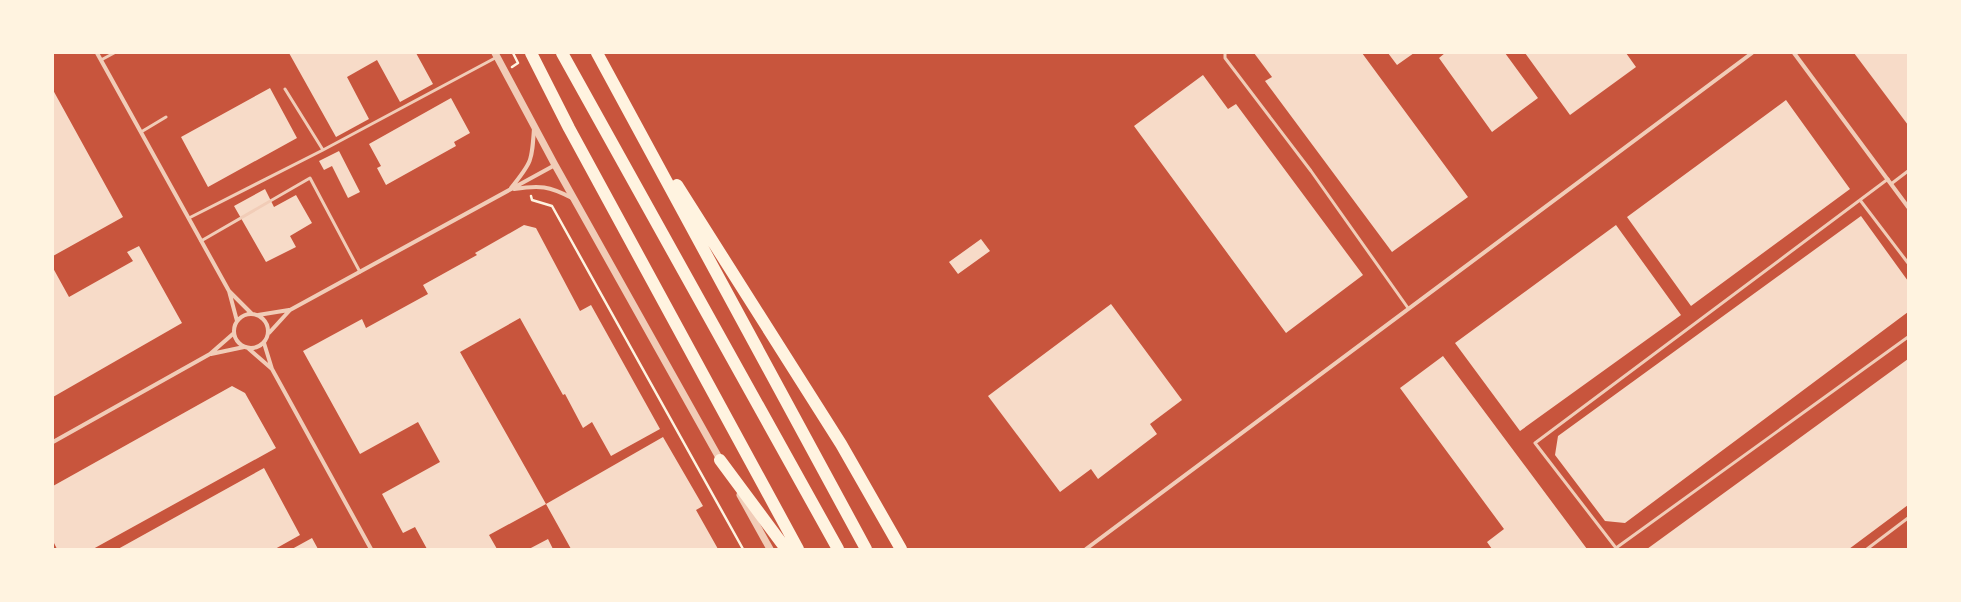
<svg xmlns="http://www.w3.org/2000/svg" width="1961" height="602" viewBox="0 0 1961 602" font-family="Barlow,sans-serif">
<rect width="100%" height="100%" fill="#c8553d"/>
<!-- building -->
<path fill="#f7dbc8" d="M 289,53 L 416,53 L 433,84 L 400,102 L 377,60 L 347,77 L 369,119 L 336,137 Z
M 1254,53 L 1362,53 L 1468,197 L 1392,252 L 1265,81 L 1272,77 Z
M 1388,53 L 1414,53 L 1397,65 Z
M 1445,53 L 1505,53 L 1538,98 L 1492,132 L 1439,58 Z
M 1525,53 L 1626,53 L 1636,67 L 1570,115 Z
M 1854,53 L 1908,53 L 1908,125 Z
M 1203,75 L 1228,109 L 1236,104 L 1363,275 L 1286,333 L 1134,126 Z
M 270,88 L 297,138 L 208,187 L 181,137 Z
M 53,90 L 123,217 L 53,256 Z
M 451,98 L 470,133 L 454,142 L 456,146 L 386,185 L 377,168 L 381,166 L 369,144 Z
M 1786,100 L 1850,189 L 1691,306 L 1627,217 Z
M 339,151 L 360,192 L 348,198 L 332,166 L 324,170 L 319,161 Z
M 265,189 L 274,207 L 296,195 L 312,223 L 290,236 L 296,247 L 266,262 L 234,206 Z
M 1861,216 L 1908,281 L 1908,312 L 1625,523 L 1605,521 L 1555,455 L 1558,436 Z
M 524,225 L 536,228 L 580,311 L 591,305 L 660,429 L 611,456 L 592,422 L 583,428 L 565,394 L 563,395 L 520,318 L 460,352 L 546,504 L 663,437 L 703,506 L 696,510 L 718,549 L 571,549 L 546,504 L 489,535 L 497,549 L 427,549 L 415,527 L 403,533 L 382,494 L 440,462 L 418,422 L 360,454 L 303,351 L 362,319 L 366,328 L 428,294 L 423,285 L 477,255 L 475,253 Z
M 1616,225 L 1681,315 L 1520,431 L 1455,343 Z
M 981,239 L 990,251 L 958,274 L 949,262 Z
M 139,246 L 182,323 L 53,397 L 53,268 L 69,297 L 133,261 L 127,252 Z
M 1111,304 L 1182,400 L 1150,424 L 1157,434 L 1098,479 L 1091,469 L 1060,492 L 988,396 Z
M 1443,356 L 1587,549 L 1492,549 L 1487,542 L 1504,529 L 1400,388 Z
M 1908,359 L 1908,505 L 1849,549 L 1647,549 Z
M 232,386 L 245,393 L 276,448 L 93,549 L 57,549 L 53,541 L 53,486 Z
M 264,468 L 300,535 L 275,549 L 118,549 Z
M 312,538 L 318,549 L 292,549 Z
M 548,539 L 553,549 L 529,549 Z"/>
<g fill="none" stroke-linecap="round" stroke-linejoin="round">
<!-- path -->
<path stroke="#fff3e0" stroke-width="2.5" d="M 512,67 L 518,63 L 513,53
M 531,196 L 532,200 L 552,206 L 743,549"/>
<!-- service -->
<path stroke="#f1ccb7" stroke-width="3" d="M 1225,53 L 1225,58 L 1311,171 L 1408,308
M 101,60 L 114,53
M 285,89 L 323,150
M 141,132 L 166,117
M 1888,179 L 1535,443 L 1616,548 L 1908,337
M 1891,184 L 1908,171
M 1860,200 L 1908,263
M 189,218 L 323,150 L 497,57
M 201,241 L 310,178 L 360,272
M 1867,549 L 1908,518"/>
<!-- minor -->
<path stroke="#f1ccb7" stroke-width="4" d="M 97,53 L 229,291 L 237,321
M 1794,53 L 1908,207
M 511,188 C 532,162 532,161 534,128
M 514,189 C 540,185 549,186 572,198
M 229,291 L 252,314
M234 331a17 17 0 1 1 34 0a17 17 0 1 1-34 0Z
M 258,315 L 289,310
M 269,333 L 290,310 L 555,165
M 264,343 L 272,369 L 371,549
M 249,349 L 272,369
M 211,354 L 244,347
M 53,442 L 210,354 L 234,333
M 1086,549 L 1752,53"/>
<!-- tertiary -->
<path stroke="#f1ccb7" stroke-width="7" d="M 495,53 L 555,165 L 722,463
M 740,495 L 770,549"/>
<!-- motorway -->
<path stroke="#fff3e0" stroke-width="12" d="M 531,53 L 569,128 L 798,549
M 562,53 L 838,549
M 597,53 L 866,549
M 677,185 L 841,444 L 901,549
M 720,460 L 786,549"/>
</g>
<!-- border -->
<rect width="1961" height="602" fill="none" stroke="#fff3e0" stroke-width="108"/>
</svg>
